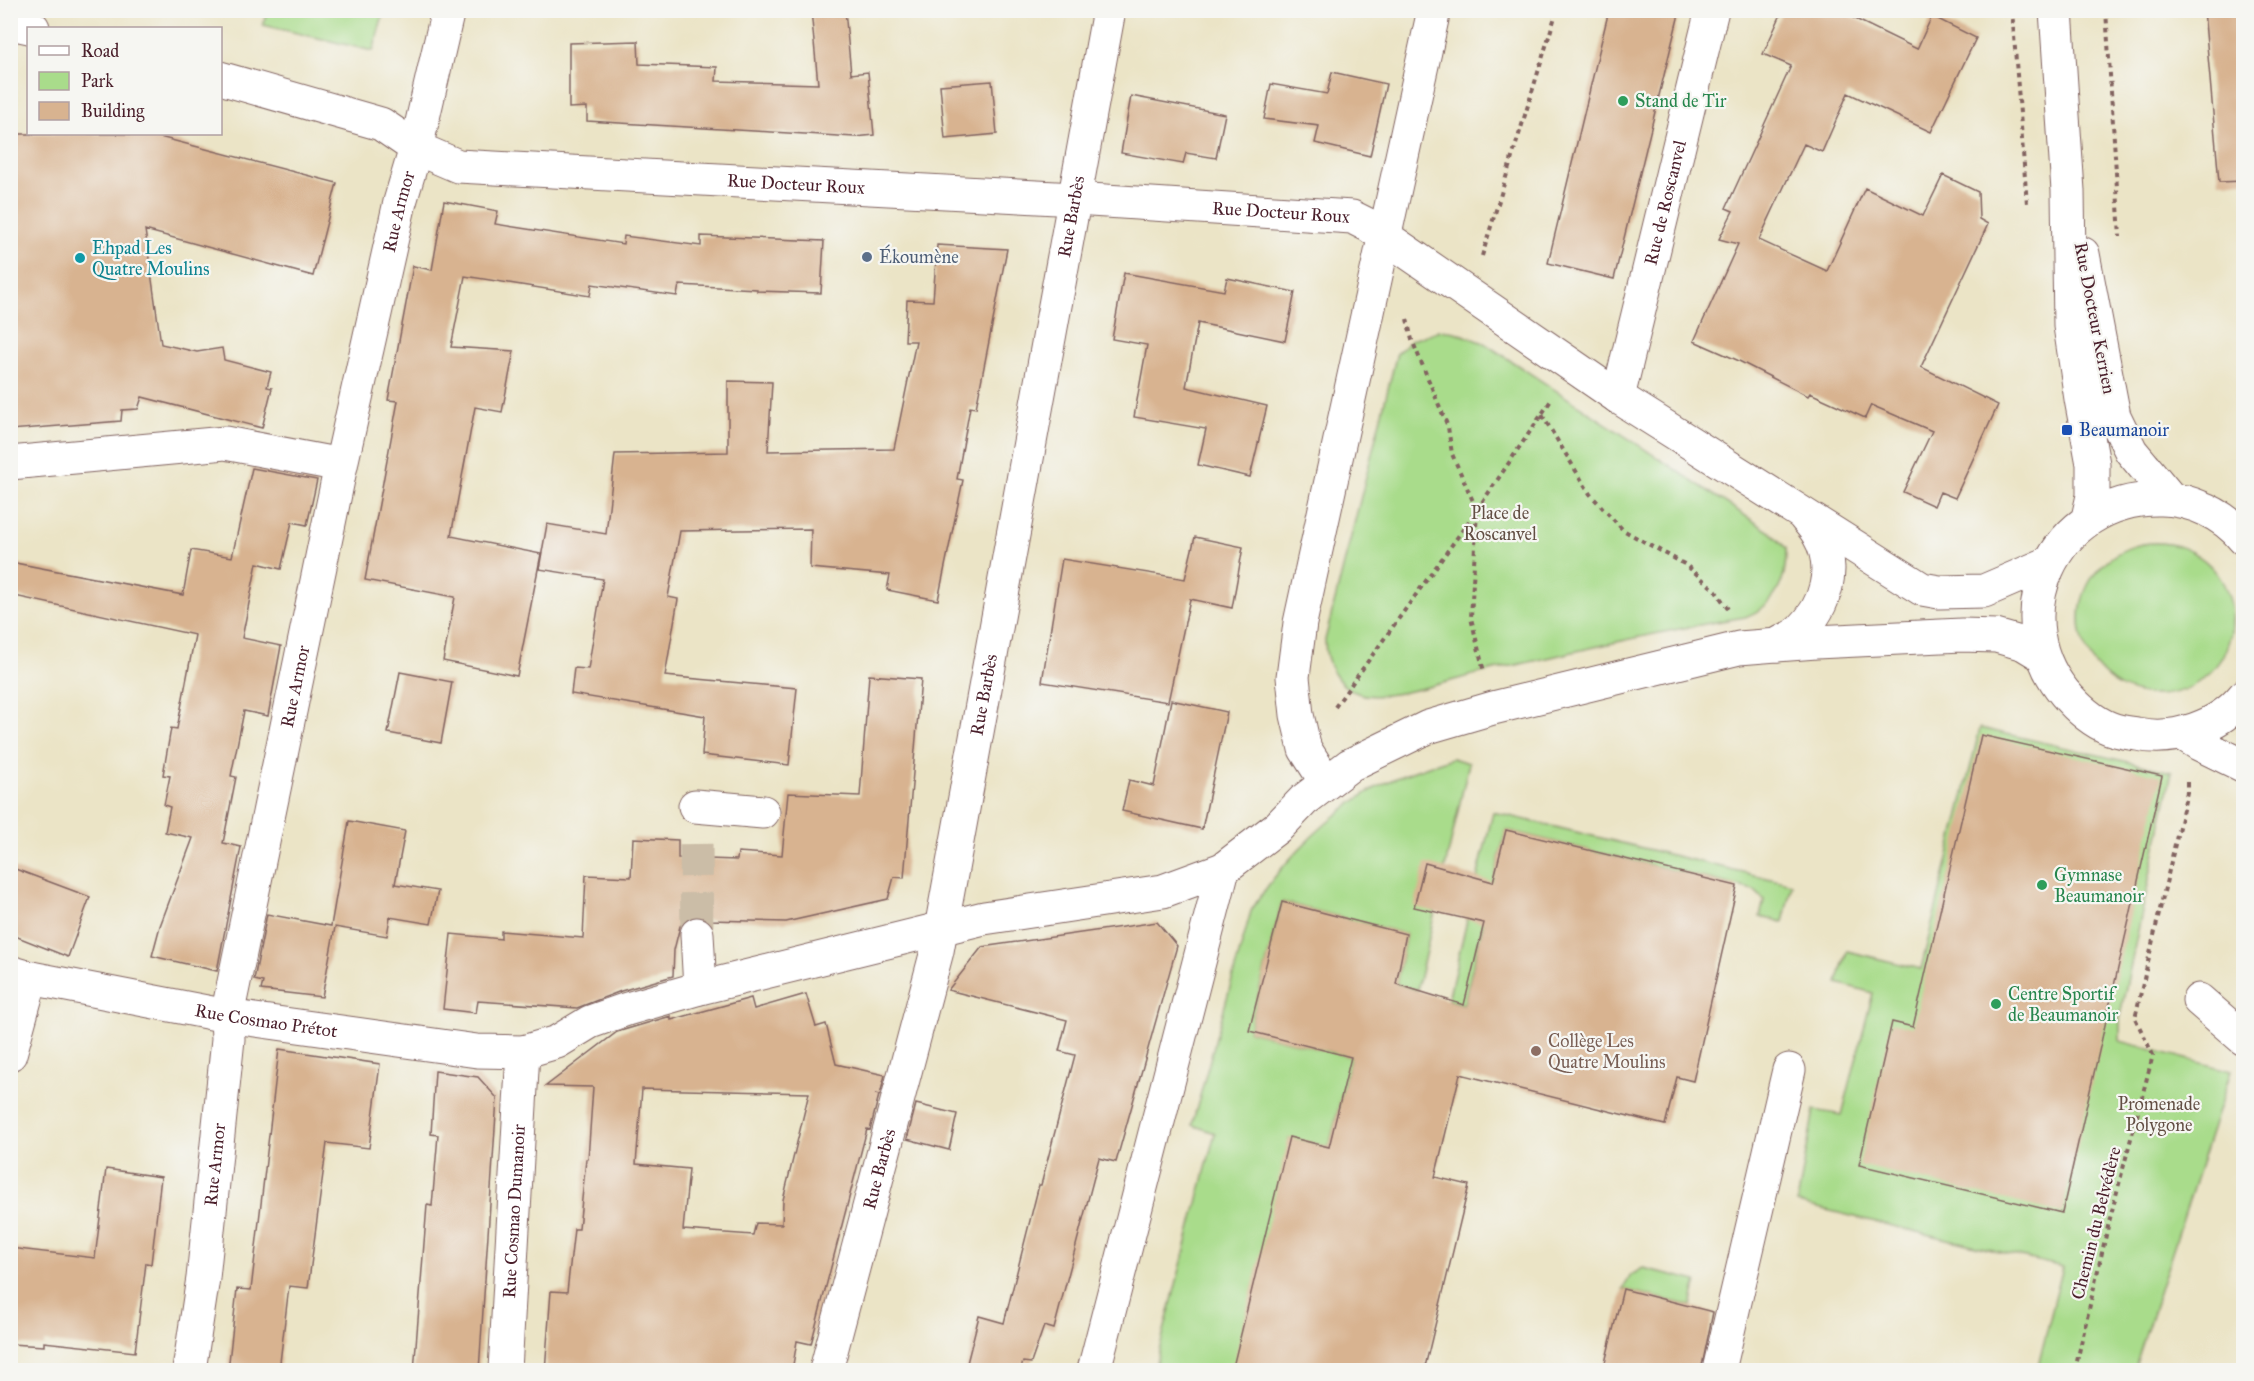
<svg xmlns="http://www.w3.org/2000/svg" width="2254" height="1381" viewBox="0 0 2254 1381" font-family="'IM FELL Great Primer',serif">
<rect width="100%" height="100%" fill="#f6f6f2"/>
<filter id="ink" filterUnits="userSpaceOnUse"><feTurbulence type="fractalNoise" baseFrequency=".0167" numOctaves="2"/><feDisplacementMap in="SourceGraphic" scale="12" xChannelSelector="R" yChannelSelector="G"/><feConvolveMatrix kernelMatrix="1 2 1 2 8 2 1 2 1" color-interpolation-filters="sRGB"/></filter>
<filter id="wash" filterUnits="userSpaceOnUse"><feTurbulence type="fractalNoise" baseFrequency=".008" numOctaves="4" result="noise"/><feDisplacementMap in="SourceGraphic" scale="24" xChannelSelector="R" yChannelSelector="G"/><feGaussianBlur stdDeviation="1.35" result="paint"/><feColorMatrix in="noise" values="0 0 0 0 0 0 0 0 0 0 0 0 0 0 0 0 0 1.4 0 .05"/><feComposite in="paint" operator="in"/></filter>
<g filter="url(#wash)">
<rect width="100%" height="100%" fill="#ebe4c6"/>
<!-- green -->
<path fill="#a9dc8b" stroke="#7a7e5b" stroke-width="1.5" d="M 267,11 L 267,10 L 384,11 L 373,51 L 263,25 Z
M 1441,330 L 1455,332 L 1484,343 L 1770,532 L 1786,548 C 1787,580 1777,605 1745,617 C 1658,631 1571,653 1485,672 C 1454,679 1388,702 1360,694 C 1336,687 1325,662 1325,640 L 1397,353 L 1412,340 Z
M2080 619a76 76 0 1 1 152 0a76 76 0 1 1-152 0Z
M 1980,728 L 2172,772 L 2120,1015 L 2120,1041 L 2231,1071 L 2134,1370 L 2037,1370 L 2063,1267 L 1797,1203 L 1814,1110 L 1842,1115 L 1873,993 L 1837,983 L 1847,951 L 1921,969 Z
M 1452,758 L 1469,763 L 1417,990 L 1396,984 L 1406,934 L 1282,902 L 1249,1031 L 1351,1057 L 1329,1147 L 1289,1138 L 1301,1370 L 1154,1370 L 1215,1133 L 1192,1125 L 1251,911 C 1277,868 1317,827 1359,798 C 1386,779 1420,769 1452,758 Z
M 1493,812 L 1792,884 L 1783,922 L 1760,917 L 1764,900 L 1754,890 L 1506,830 L 1464,1004 L 1448,1000 Z
M 1643,1268 L 1697,1281 L 1691,1306 L 1623,1289 L 1631,1275 Z"/>
<g id="blocks">
<!-- building -->
<path fill="#d8b390" fill-rule="evenodd" d="M 811,10 L 845,10 L 851,74 L 868,72 L 874,135 L 855,137 L 587,121 L 587,107 L 569,108 L 569,43 L 638,41 L 639,64 L 717,67 L 716,81 L 818,84 Z
M 1609,10 L 1680,10 L 1614,279 L 1548,263 Z
M 1783,10 L 1837,10 L 1917,49 L 1932,16 L 1976,38 L 1931,132 L 1848,93 L 1822,152 L 1804,144 L 1759,240 L 1827,271 L 1865,188 L 1923,216 L 1943,175 L 1978,192 L 1979,219 L 1988,224 L 1921,367 L 1998,405 L 1955,498 L 1940,492 L 1934,506 L 1903,492 L 1932,431 L 1871,405 L 1865,418 L 1810,393 L 1808,396 L 1737,360 L 1694,341 L 1738,244 L 1719,239 L 1733,211 L 1726,208 L 1791,66 L 1763,54 Z
M 2204,10 L 2244,10 L 2244,181 L 2219,182 Z
M 1332,72 L 1386,84 L 1370,156 L 1315,143 L 1319,126 L 1264,119 L 1271,84 L 1327,94 Z
M 992,81 L 997,134 L 945,139 L 940,85 Z
M 1131,96 L 1225,114 L 1216,158 L 1186,153 L 1183,164 L 1121,153 Z
M 10,134 L 148,134 L 337,183 L 313,276 L 145,230 L 161,344 L 197,352 L 222,348 L 224,360 L 271,372 L 267,387 L 272,388 L 262,428 L 142,397 L 138,409 L 122,410 L 121,421 L 10,430 Z
M 444,201 L 498,211 L 495,224 L 623,244 L 624,236 L 701,246 L 701,236 L 824,241 L 821,293 L 757,291 L 757,289 L 679,285 L 677,296 L 592,284 L 590,296 L 465,276 L 451,347 L 514,351 L 502,412 L 475,407 L 451,536 L 541,554 L 517,676 L 443,661 L 455,597 L 365,580 L 398,401 L 388,400 L 413,266 L 432,270 Z
M 937,245 L 1007,249 L 976,408 L 970,407 L 957,479 L 963,480 L 938,600 L 887,590 L 890,575 L 810,568 L 811,529 L 680,531 L 668,597 L 678,599 L 665,676 L 797,688 L 789,765 L 702,755 L 705,716 L 571,694 L 574,668 L 588,669 L 603,579 L 539,569 L 547,524 L 606,534 L 615,454 L 728,452 L 728,381 L 772,382 L 768,451 L 894,449 L 916,341 L 905,341 L 907,300 L 933,301 Z
M 1124,273 L 1224,291 L 1227,278 L 1295,292 L 1285,341 L 1198,323 L 1186,387 L 1267,406 L 1250,477 L 1198,465 L 1206,429 L 1134,417 L 1147,345 L 1112,339 Z
M 252,468 L 317,480 L 307,525 L 292,522 L 281,569 L 257,563 L 242,638 L 281,646 L 268,716 L 244,711 L 231,776 L 236,777 L 223,843 L 241,847 L 217,971 L 152,956 L 160,926 L 193,838 L 165,832 L 170,807 L 164,805 L 170,776 L 163,775 L 171,728 L 177,729 L 195,635 L 10,595 L 10,562 L 183,595 L 191,550 L 232,557 Z
M 1195,537 L 1243,547 L 1232,608 L 1190,599 L 1168,702 L 1042,682 L 1062,559 L 1185,579 Z
M 400,672 L 452,682 L 441,743 L 388,733 Z
M 869,675 L 921,679 L 904,878 L 894,877 L 888,899 L 786,922 L 708,920 L 697,915 L 687,918 L 680,926 L 674,950 L 673,976 L 621,991 L 577,1008 L 478,1001 L 476,1013 L 443,1009 L 451,934 L 501,939 L 501,931 L 583,938 L 586,875 L 631,877 L 633,838 L 678,840 L 678,858 L 737,860 L 738,852 L 782,855 L 788,793 L 860,796 Z
M 1171,700 L 1227,712 L 1202,829 L 1122,811 L 1129,780 L 1154,786 Z
M 1981,735 L 2162,776 L 2062,1213 L 1859,1165 L 1892,1022 L 1913,1027 Z
M 349,821 L 405,831 L 395,884 L 438,891 L 431,924 L 390,917 L 387,936 L 335,927 L 322,997 L 261,990 L 263,982 L 254,980 L 267,914 L 331,926 Z
M 1506,830 L 1737,886 L 1693,1081 L 1677,1077 L 1665,1125 L 1460,1074 L 1435,1177 L 1469,1185 L 1424,1371 L 1232,1371 L 1289,1137 L 1329,1147 L 1351,1057 L 1249,1031 L 1282,902 L 1406,934 L 1396,984 L 1464,1005 L 1484,923 L 1414,907 L 1425,863 L 1493,882 Z
M 10,867 L 90,897 L 68,957 L 10,934 Z
M 1157,922 L 1177,946 L 1116,1162 L 1099,1158 L 1054,1329 L 1044,1326 L 1031,1363 L 1023,1362 L 1020,1371 L 965,1371 L 979,1316 L 1004,1323 L 1039,1185 L 1041,1185 L 1075,1055 L 1059,1051 L 1067,1020 L 948,990 L 982,947 Z
M 806,994 L 816,1027 L 826,1024 L 836,1064 L 885,1075 L 880,1095 L 875,1094 L 879,1095 L 870,1130 L 867,1129 L 811,1344 L 797,1341 L 792,1371 L 545,1371 L 551,1291 L 567,1292 L 574,1229 L 579,1229 L 586,1159 L 588,1159 L 593,1087 L 546,1086 L 617,1032 L 671,1016 L 671,1020 L 751,998 L 754,1009 ZM 642,1089 L 809,1093 L 783,1200 L 782,1224 L 756,1223 L 753,1235 L 683,1230 L 689,1169 L 636,1164 Z
M 279,1049 L 380,1064 L 369,1148 L 327,1143 L 308,1288 L 289,1286 L 279,1371 L 228,1371 L 237,1289 L 251,1290 Z
M 435,1071 L 478,1077 L 497,1098 L 479,1371 L 414,1371 L 427,1205 L 432,1206 L 438,1135 L 431,1134 Z
M 916,1104 L 957,1114 L 949,1150 L 907,1139 Z
M 106,1169 L 161,1177 L 151,1264 L 146,1263 L 135,1352 L 44,1342 L 44,1346 L 10,1344 L 10,1248 L 95,1258 Z
M 1623,1289 L 1713,1312 L 1701,1371 L 1603,1371 Z"/>
</g>
</g>
<g filter="url(#ink)">
<use href="#blocks" fill-opacity="0" stroke="#826461" stroke-width="1.5"/>
<g fill="none" stroke-linecap="round" stroke-linejoin="round">
<!-- minor-tunnel -->
<path stroke="#cbbda7" stroke-width="33" stroke-dasharray="33 16" stroke-linecap="butt" d="M 696,844 L 697,934"/>
<defs>
<g id="minor">
<path d="M 10,23 L 33,28"/>
<path id="s1" d="M 220,78 L 381,124 L 416,148 L 458,166 L 1075,199 L 1352,217 L 1368,225 L 1618,397 L 1922,589 L 1939,592 L 1984,591 L 2049,563"/>
<path id="s2" d="M 1618,397 L 1712,10"/>
<path d="M 10,463 L 225,443 L 341,465"/>
<path d="M 1777,645 C 1785,640 1795,636 1801,630 C 1826,606 1837,567 1819,536 C 1816,529 1810,523 1805,517"/>
<path d="M 1326,782 L 1305,749 L 1297,715 L 1293,677 L 1300,623 L 1434,10"/>
<path d="M 695,806 L 763,812"/>
<path d="M 697,934 L 700,988"/>
<path id="s3" d="M 10,972 L 31,978 L 227,1016 L 477,1051 L 523,1052 L 557,1042 L 590,1022 L 627,1009 L 700,988 L 984,918 L 1163,891 L 1223,869 L 1279,826 L 1304,800 L 1350,765 L 1428,727 L 1493,708 L 1739,648 L 1816,642 L 1962,635 L 1996,636 L 2024,644 L 2042,655"/>
<path d="M 2199,1000 L 2244,1039"/>
<path d="M 10,1054 L 31,978"/>
<path id="s4" d="M 189,1370 L 203,1278 L 228,1039 L 227,1016 L 341,465 L 400,202 L 416,148 L 448,10"/>
<path id="s5" d="M 505,1370 L 523,1052"/>
<path id="s6" d="M 826,1370 L 937,951 L 1109,10"/>
<path d="M 1094,1370 L 1223,869"/>
<path d="M 1719,1370 L 1789,1070"/>
</g>
<path id="major" d="M 2056,10 L 2068,191 L 2070,326 L 2081,399 L 2093,464 L 2093,496 L 2088,518
M 2083,254 L 2114,416 L 2131,451 L 2171,499
M 2244,539 C 2224,514 2191,499 2160,499 C 2053,497 1997,621 2070,699 C 2082,712 2098,725 2115,730 C 2122,732 2130,733 2137,734 C 2174,742 2220,726 2244,696
M 2183,734 L 2199,744 L 2244,766"/>
</defs>
<!-- minor casing -->
<use href="#minor" stroke="#826461" stroke-width="35"/>
<!-- major casing -->
<use href="#major" stroke="#826461" stroke-width="35"/>
<!-- path -->
<path stroke="#826461" stroke-width="4" stroke-dasharray="4.5 4.5" stroke-linecap="butt" d="M 2012,10 L 2027,204
M 2106,10 L 2120,237
M 1482,256 L 1557,10
M 1407,319 L 1412,340 L 1448,427 L 1452,454 L 1477,510 L 1471,618 L 1484,672
M 1542,415 L 1590,494 L 1623,530 L 1686,565 L 1715,590 L 1730,612
M 1335,707 L 1477,510 L 1552,399
M 2075,1370 L 2109,1222 L 2153,1055 L 2135,1018 L 2187,792 L 2187,782"/>
<!-- minor -->
<use href="#minor" stroke="#fff" stroke-width="33"/>
<!-- major -->
<use href="#major" stroke="#fff" stroke-width="33"/>
</g>
</g>
<!-- markers -->
<g fill="#2e9e5b" stroke="#f6f6f2" stroke-width="2">
<circle cx="1623" cy="101" r="6"/>
<circle cx="2042" cy="885" r="6"/>
<circle cx="1996" cy="1004" r="6"/>
</g>
<circle fill="#5c6f8a" stroke="#f6f6f2" stroke-width="2" cx="867" cy="257" r="6"/>
<circle fill="#0f9aa8" stroke="#f6f6f2" stroke-width="2" cx="80" cy="258" r="6"/>
<rect fill="#1a4fb4" stroke="#f6f6f2" stroke-width="2" x="2061" y="424" width="12" height="12" rx="3"/>
<circle fill="#8d6e63" stroke="#f6f6f2" stroke-width="2" cx="1536" cy="1051" r="6"/>
<g text-anchor="middle" stroke-width="4.5" stroke-linejoin="round" paint-order="stroke">
<!-- leisure labels -->
<g font-size="18" fill="#27864d" stroke="#f6f6f2" text-anchor="start">
<text x="1635" y="107">Stand de Tir</text>
<text x="2054" y="881">Gymnase<tspan x="2054" dy="21">Beaumanoir</tspan></text>
<text x="2008" y="1000">Centre Sportif<tspan x="2008" dy="21">de Beaumanoir</tspan></text>
</g>
<!-- street labels -->
<g font-size="18" fill="#4a1f2b" stroke="#f6f6f2">
<text dy="6" stroke="none"><textPath href="#s1" startOffset="594">Rue Docteur Roux</textPath></text>
<text dy="6" stroke="none"><textPath href="#s2" startOffset="200">Rue de Roscanvel</textPath></text>
<text dy="6" stroke="none"><textPath href="#s4" startOffset="1179">Rue Armor</textPath></text>
<text dy="6" stroke="none"><textPath href="#s1" startOffset="1080">Rue Docteur Roux</textPath></text>
<text dy="6" stroke="none"><textPath href="#s6" startOffset="1180">Rue Barbès</textPath></text>
<text transform="translate(2095 318) rotate(79)" y="6">Rue Docteur Kerrien</text>
<text dy="6" stroke="none"><textPath href="#s4" startOffset="693">Rue Armor</textPath></text>
<text dy="6" stroke="none"><textPath href="#s6" startOffset="694">Rue Barbès</textPath></text>
<text dy="6" stroke="none"><textPath href="#s3" startOffset="261">Rue Cosmao Prétot</textPath></text>
<text dy="6" stroke="none"><textPath href="#s4" startOffset="207">Rue Armor</textPath></text>
<text dy="6" stroke="none"><textPath href="#s6" startOffset="208">Rue Barbès</textPath></text>
<text dy="6" stroke="none"><textPath href="#s5" startOffset="159">Rue Cosmao Dumanoir</textPath></text>
<text transform="translate(2096 1223) rotate(-76)" y="6">Chemin du Belvédère</text>
</g>
<!-- culture labels -->
<g font-size="18" fill="#0d838f" stroke="#f6f6f2" text-anchor="start">
<text x="92" y="254">Ehpad Les<tspan x="92" dy="21">Quatre Moulins</tspan></text>
</g>
<!-- service labels -->
<g font-size="18" fill="#4e5e75" stroke="#f6f6f2" text-anchor="start">
<text x="879" y="263">Ékoumène</text>
</g>
<!-- transit labels -->
<g font-size="18" fill="#164399" stroke="#f6f6f2" text-anchor="start">
<text x="2079" y="436">Beaumanoir</text>
</g>
<!-- park labels -->
<g font-size="18" fill="#624e43" stroke="#f6f6f2">
<text x="1500" y="519">Place de<tspan x="1500" dy="21">Roscanvel</tspan></text>
<text x="2159" y="1110">Promenade<tspan x="2159" dy="21">Polygone</tspan></text>
</g>
<!-- education labels -->
<g font-size="18" fill="#785e54" stroke="#f6f6f2" text-anchor="start">
<text x="1548" y="1047">Collège Les<tspan x="1548" dy="21">Quatre Moulins</tspan></text>
</g>
</g>
<!-- margin -->
<rect width="2254" height="1381" fill="none" stroke="#f6f6f2" stroke-width="36"/>
<!-- legend -->
<rect x="27" y="27" width="195" height="108" fill="#f6f6f2" stroke="#b1a0a2" stroke-width="1.5"/>
<rect x="39" y="46" width="30" height="9" fill="#ffffff" stroke="#b1a0a2" stroke-width="1.5"/>
<text x="81" y="57" font-size="18" fill="#4a1f2b">Road</text>
<rect x="39" y="72" width="30" height="18" fill="#a9dc8b" stroke="#b1a0a2" stroke-width="1.5"/>
<text x="81" y="87" font-size="18" fill="#4a1f2b">Park</text>
<rect x="39" y="102" width="30" height="18" fill="#d8b390" stroke="#b1a0a2" stroke-width="1.5"/>
<text x="81" y="117" font-size="18" fill="#4a1f2b">Building</text>
</svg>
